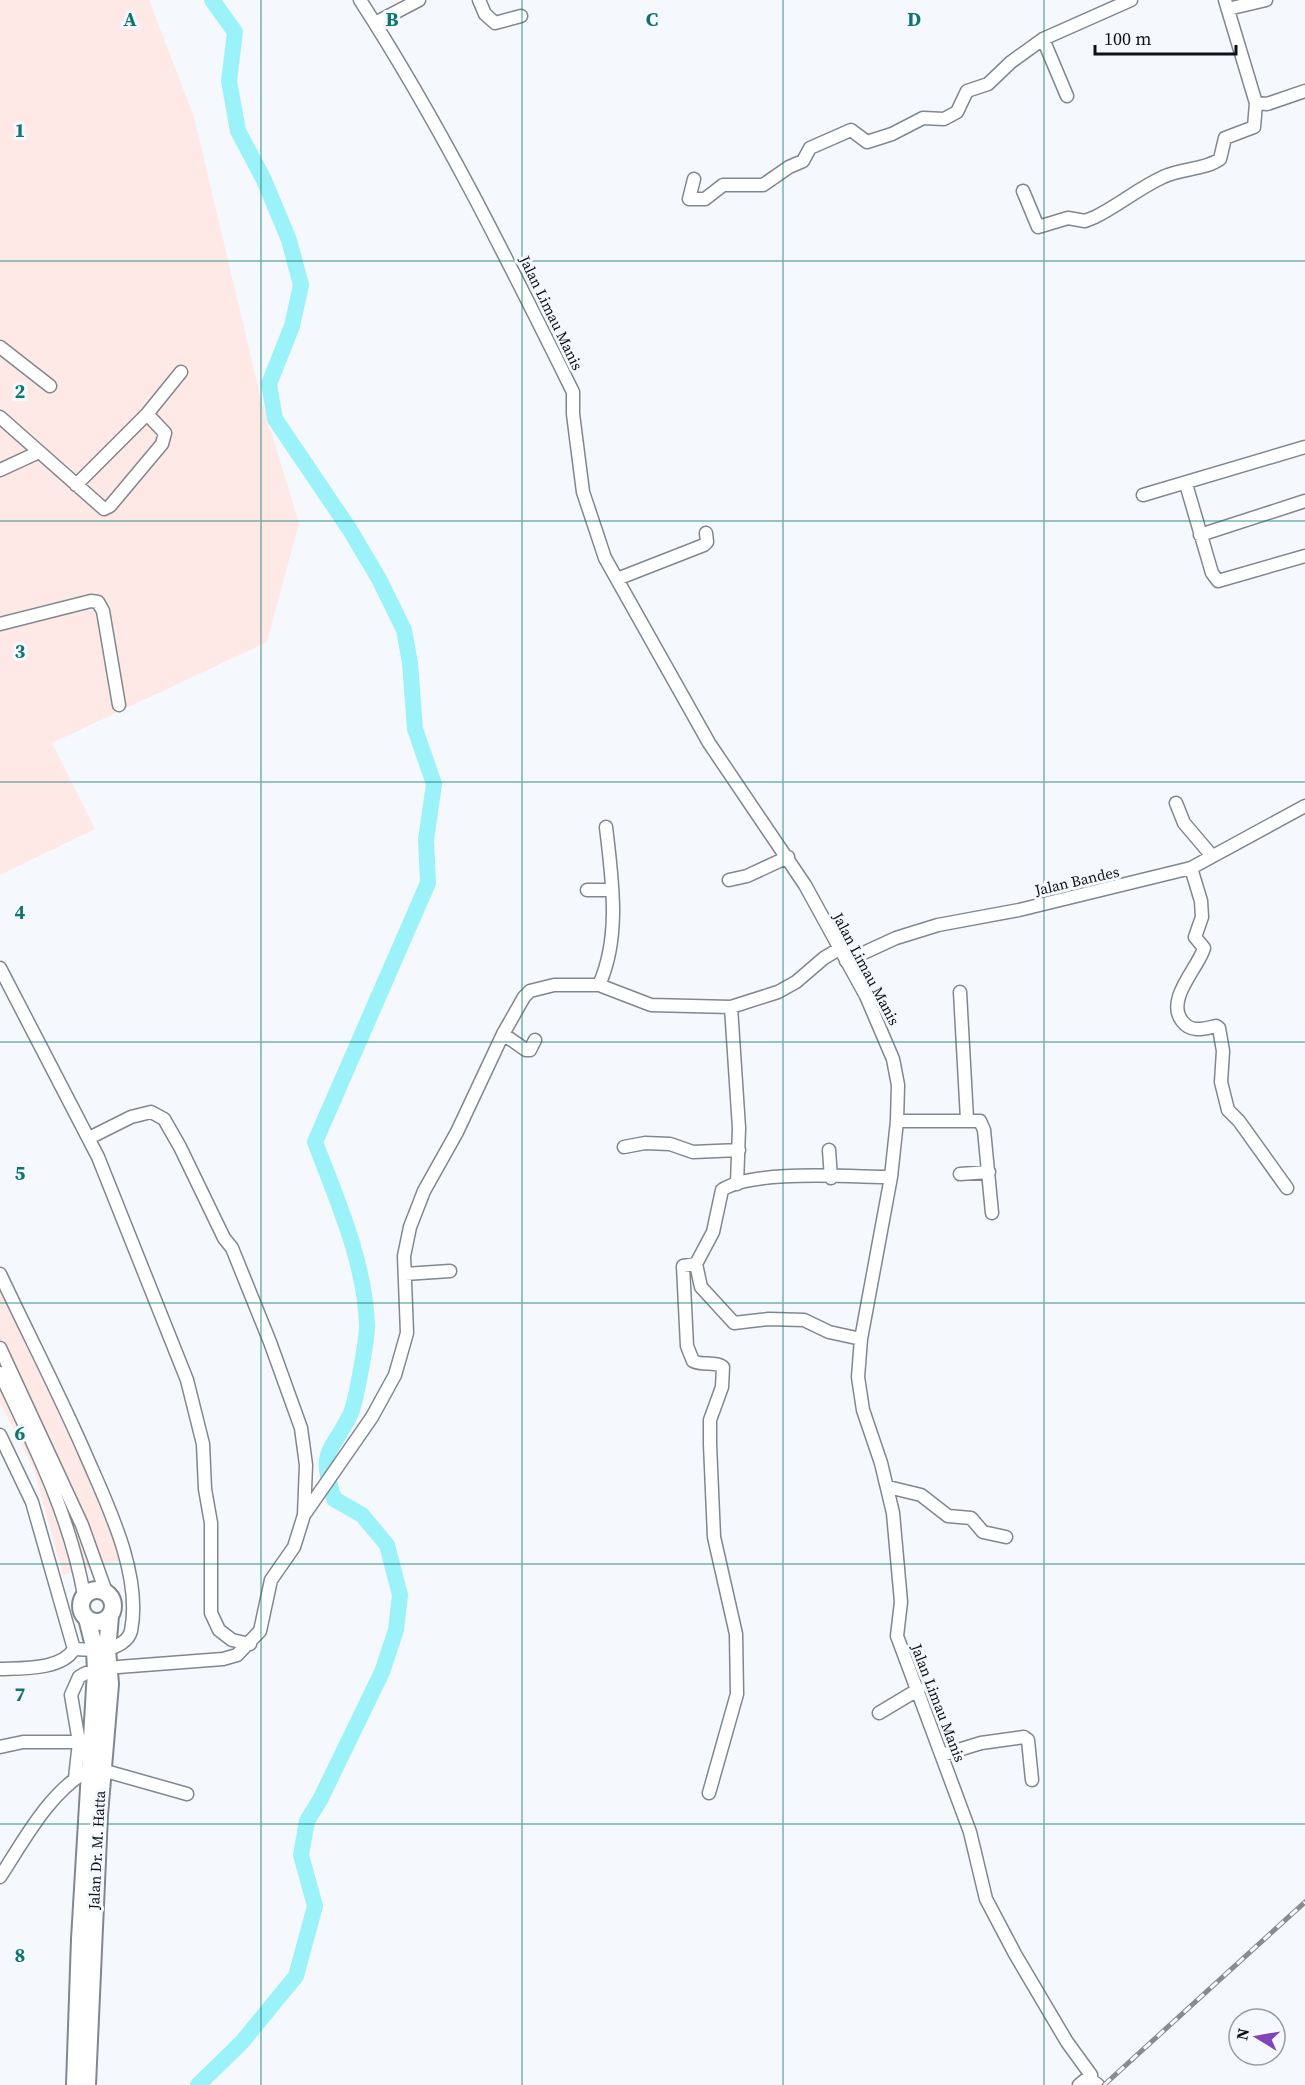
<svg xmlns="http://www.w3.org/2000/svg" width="1305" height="2085" viewBox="0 0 1305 2085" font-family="'Source Serif 4',serif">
<rect width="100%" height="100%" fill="#f5f9fe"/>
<!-- education -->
<path fill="#ffe9e7" d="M 0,0 L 149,0 L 194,117 L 260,395 L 299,523 L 267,642 L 52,743 L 95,829 L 0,875 Z
M 0,1271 L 85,1446 L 132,1558 L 63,1575 L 34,1470 L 0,1402 Z"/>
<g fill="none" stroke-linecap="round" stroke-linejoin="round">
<!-- river -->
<path stroke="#9cf2f9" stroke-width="16" d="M 198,2085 L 242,2042 L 296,1976 L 315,1906 L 301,1855 L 307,1821 L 320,1800 L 382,1672 L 396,1630 L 400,1595 L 387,1545 L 362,1515 L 334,1499 C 318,1449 330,1455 350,1415 C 356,1403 367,1339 367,1326 C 365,1262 337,1200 315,1142 L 428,883 L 426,840 L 434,784 L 415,729 L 410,663 L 404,630 L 379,579 L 350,530 L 275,419 L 269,384 L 292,326 L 301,285 L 289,240 L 264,180 L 238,131 L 229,81 L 235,32 L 212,0"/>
<defs>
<path id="minor" d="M 360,0 C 441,125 507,259 573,392 L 573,414 L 583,492 L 605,558 L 709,743 L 805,885 L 866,996 L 893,1059 L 898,1085 L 897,1121 L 891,1177 L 861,1339 L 858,1377 L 863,1410 L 881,1463 L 893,1513 L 901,1602 L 897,1636 L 970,1832 L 986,1899 L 1015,1954 L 1067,2042 L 1091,2075 L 1091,2080 L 1098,2085
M 479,0 L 485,14 L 495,23 L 521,16
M 1225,0 L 1256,103 L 1267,104 L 1305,91
M 1228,9 L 1266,0
M 375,23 L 419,0
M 1043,39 L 1067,96
M 694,179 L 689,199 L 705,199 L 723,185 L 763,185 L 789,167 L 803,161 L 810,148 L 851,130 L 867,142 L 892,134 L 923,118 L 944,119 L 957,112 L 967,91 L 988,84 L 1011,62 L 1043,39 L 1131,0
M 1023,191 L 1038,227 L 1068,218 L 1085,221 L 1095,217 C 1119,205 1139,188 1163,177 C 1181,168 1205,170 1220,159 L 1225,138 L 1254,127 L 1256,103
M 0,347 L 50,386
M 0,417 L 104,509 L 110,506 L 162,444 L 165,433 L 147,414
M 0,470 L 39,452
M 1186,484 L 1212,573 L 1218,581 L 1305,556
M 76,485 L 147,414 L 181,372
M 1143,495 L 1305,447
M 1200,535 L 1305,501
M 617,579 L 704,545 L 707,542 L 706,533
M 0,624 L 91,601 L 98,602 L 103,611 L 119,705
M 1176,803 L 1184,823 L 1212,856
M 1191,868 L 1201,901 L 1202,917 L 1195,937 L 1204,948 C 1199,967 1165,999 1182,1021 C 1191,1033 1203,1029 1216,1026 L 1219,1028 L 1223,1051 L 1221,1082 L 1228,1110 L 1239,1121 L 1287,1188
M 729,880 L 747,876 L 788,857
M 587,890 L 612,890
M 846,961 L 896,938 L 938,925 L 1019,910 L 1191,868 L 1305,806
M 0,968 L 98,1157 L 187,1380 L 203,1444 L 205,1489 L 211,1523 L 211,1613 L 219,1630 L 232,1640 L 250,1644
M 599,985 C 621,936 612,879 606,827
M 960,992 L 967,1119
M 731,1007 L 739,1128 L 737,1184
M 503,1034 L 526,1050 L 530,1050 L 535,1040
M 897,1121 L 980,1121 L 984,1130 L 992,1213
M 89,1138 L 131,1117 L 151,1112 L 164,1119 L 180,1147 L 224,1238 L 232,1248 L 270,1342 L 301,1428 L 306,1465 L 304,1515
M 624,1147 L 645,1143 L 670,1144 L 693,1152 L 739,1150
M 829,1150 L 831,1178
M 960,1174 L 989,1172
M 696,1264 L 683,1266 L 687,1346 L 693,1361 C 703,1366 715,1361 723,1367 L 722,1387 L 710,1420 L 710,1444 L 714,1537 L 736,1634 L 737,1694 L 709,1793
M 0,1274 C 29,1336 61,1397 88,1460 C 109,1508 142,1576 131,1631 C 128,1642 117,1646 107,1650
M 405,1274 L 450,1271
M 861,1339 L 829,1332 L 804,1320 L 769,1319 L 734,1323 L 701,1287 L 696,1264 L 713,1232 L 722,1190 C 753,1169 851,1177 891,1177
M 0,1348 L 82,1525 L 106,1592
M 0,1373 C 34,1445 70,1516 84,1595
M 0,1435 L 32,1502 L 74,1649 L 95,1650
M 888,1487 L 921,1495 L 948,1516 L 971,1518 L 983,1532 L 1006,1537
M 118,1667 L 223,1659 L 237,1655 L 260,1631 L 271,1580 L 294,1547 L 304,1515 L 372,1417 L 395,1375 L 407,1333 L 404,1256 L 410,1227 L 424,1191 L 457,1132 L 503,1034 L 524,997 L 530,991 L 554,985 L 599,985 L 651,1005 L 731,1007 L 778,992 L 796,982 L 824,958 L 839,949
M 0,1669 C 22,1668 62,1670 74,1649
M 879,1713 L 919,1689
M 0,1747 L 23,1742 L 79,1742
M 942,1755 L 981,1743 L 1024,1737 L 1028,1740 L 1032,1780
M 102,1770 L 187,1794
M 75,1778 L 79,1742 L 71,1695 L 79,1677 L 86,1673
M 0,1877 C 25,1839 49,1792 90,1769
M 1079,2085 L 1091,2075"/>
<path id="major" d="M81 1606a16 16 0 1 1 32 0a16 16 0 1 1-32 0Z
M 75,2085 L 80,1939 L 96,1671 L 95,1650 L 87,1618
M 87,2085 L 99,1815 L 110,1684 L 107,1650 L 110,1616"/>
</defs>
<!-- minor casing -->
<use href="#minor" stroke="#80878e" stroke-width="15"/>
<!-- major casing -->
<use href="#major" stroke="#80878e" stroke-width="20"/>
<!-- minor -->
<use href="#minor" stroke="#fff" stroke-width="12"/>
<!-- major -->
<use href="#major" stroke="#fff" stroke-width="16"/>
<defs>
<path id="rail" d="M 1104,2085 L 1305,1902"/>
</defs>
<!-- rail casing -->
<use href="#rail" stroke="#888b8f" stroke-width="5"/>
<!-- rail -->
<use href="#rail" stroke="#f5f9fe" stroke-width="3" stroke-dasharray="9" stroke-linecap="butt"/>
</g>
<!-- grid -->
<path fill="none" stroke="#0f766e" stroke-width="1.5" stroke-opacity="0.55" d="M 261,0 L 261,2085M 522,0 L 522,2085M 783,0 L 783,2085M 1044,0 L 1044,2085M 0,261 L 1305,261M 0,521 L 1305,521M 0,782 L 1305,782M 0,1042 L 1305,1042M 0,1303 L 1305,1303M 0,1564 L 1305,1564M 0,1824 L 1305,1824"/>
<g text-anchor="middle" stroke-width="6" stroke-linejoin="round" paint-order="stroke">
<!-- street labels -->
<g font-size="15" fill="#0f1215" stroke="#f5f9fe">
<text transform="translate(551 313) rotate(64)" y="5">Jalan Limau Manis</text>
<text transform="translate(1077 881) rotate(-13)" y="5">Jalan Bandes</text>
<text transform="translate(866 969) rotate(62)" y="5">Jalan Limau Manis</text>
<text transform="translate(938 1703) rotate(69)" y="5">Jalan Limau Manis</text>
<text transform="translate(97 1850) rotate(-87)" y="5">Jalan Dr. M. Hatta</text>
</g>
</g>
<g font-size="20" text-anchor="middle" font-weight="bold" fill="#0f766e" stroke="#f5f9fe" stroke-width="6" stroke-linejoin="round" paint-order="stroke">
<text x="130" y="26">A</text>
<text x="392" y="26">B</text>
<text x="652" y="26">C</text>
<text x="914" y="26">D</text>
<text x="20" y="137">1</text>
<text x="20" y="398">2</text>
<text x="20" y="658">3</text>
<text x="20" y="919">4</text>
<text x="20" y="1180">5</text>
<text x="20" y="1440">6</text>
<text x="20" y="1701">7</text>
<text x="20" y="1962">8</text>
</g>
<!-- north arrow -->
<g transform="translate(1257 2037) rotate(281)"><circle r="28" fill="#f5f9fe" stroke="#999da1" stroke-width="1.5"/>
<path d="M0-4.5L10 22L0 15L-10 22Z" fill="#8344b9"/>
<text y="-9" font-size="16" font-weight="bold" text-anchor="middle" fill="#0f1215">N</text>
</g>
<!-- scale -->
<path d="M1095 45v9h141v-9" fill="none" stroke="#0f1215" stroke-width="3"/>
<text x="1104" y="45" font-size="18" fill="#0f1215" stroke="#f5f9fe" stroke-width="4.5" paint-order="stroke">100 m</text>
</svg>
